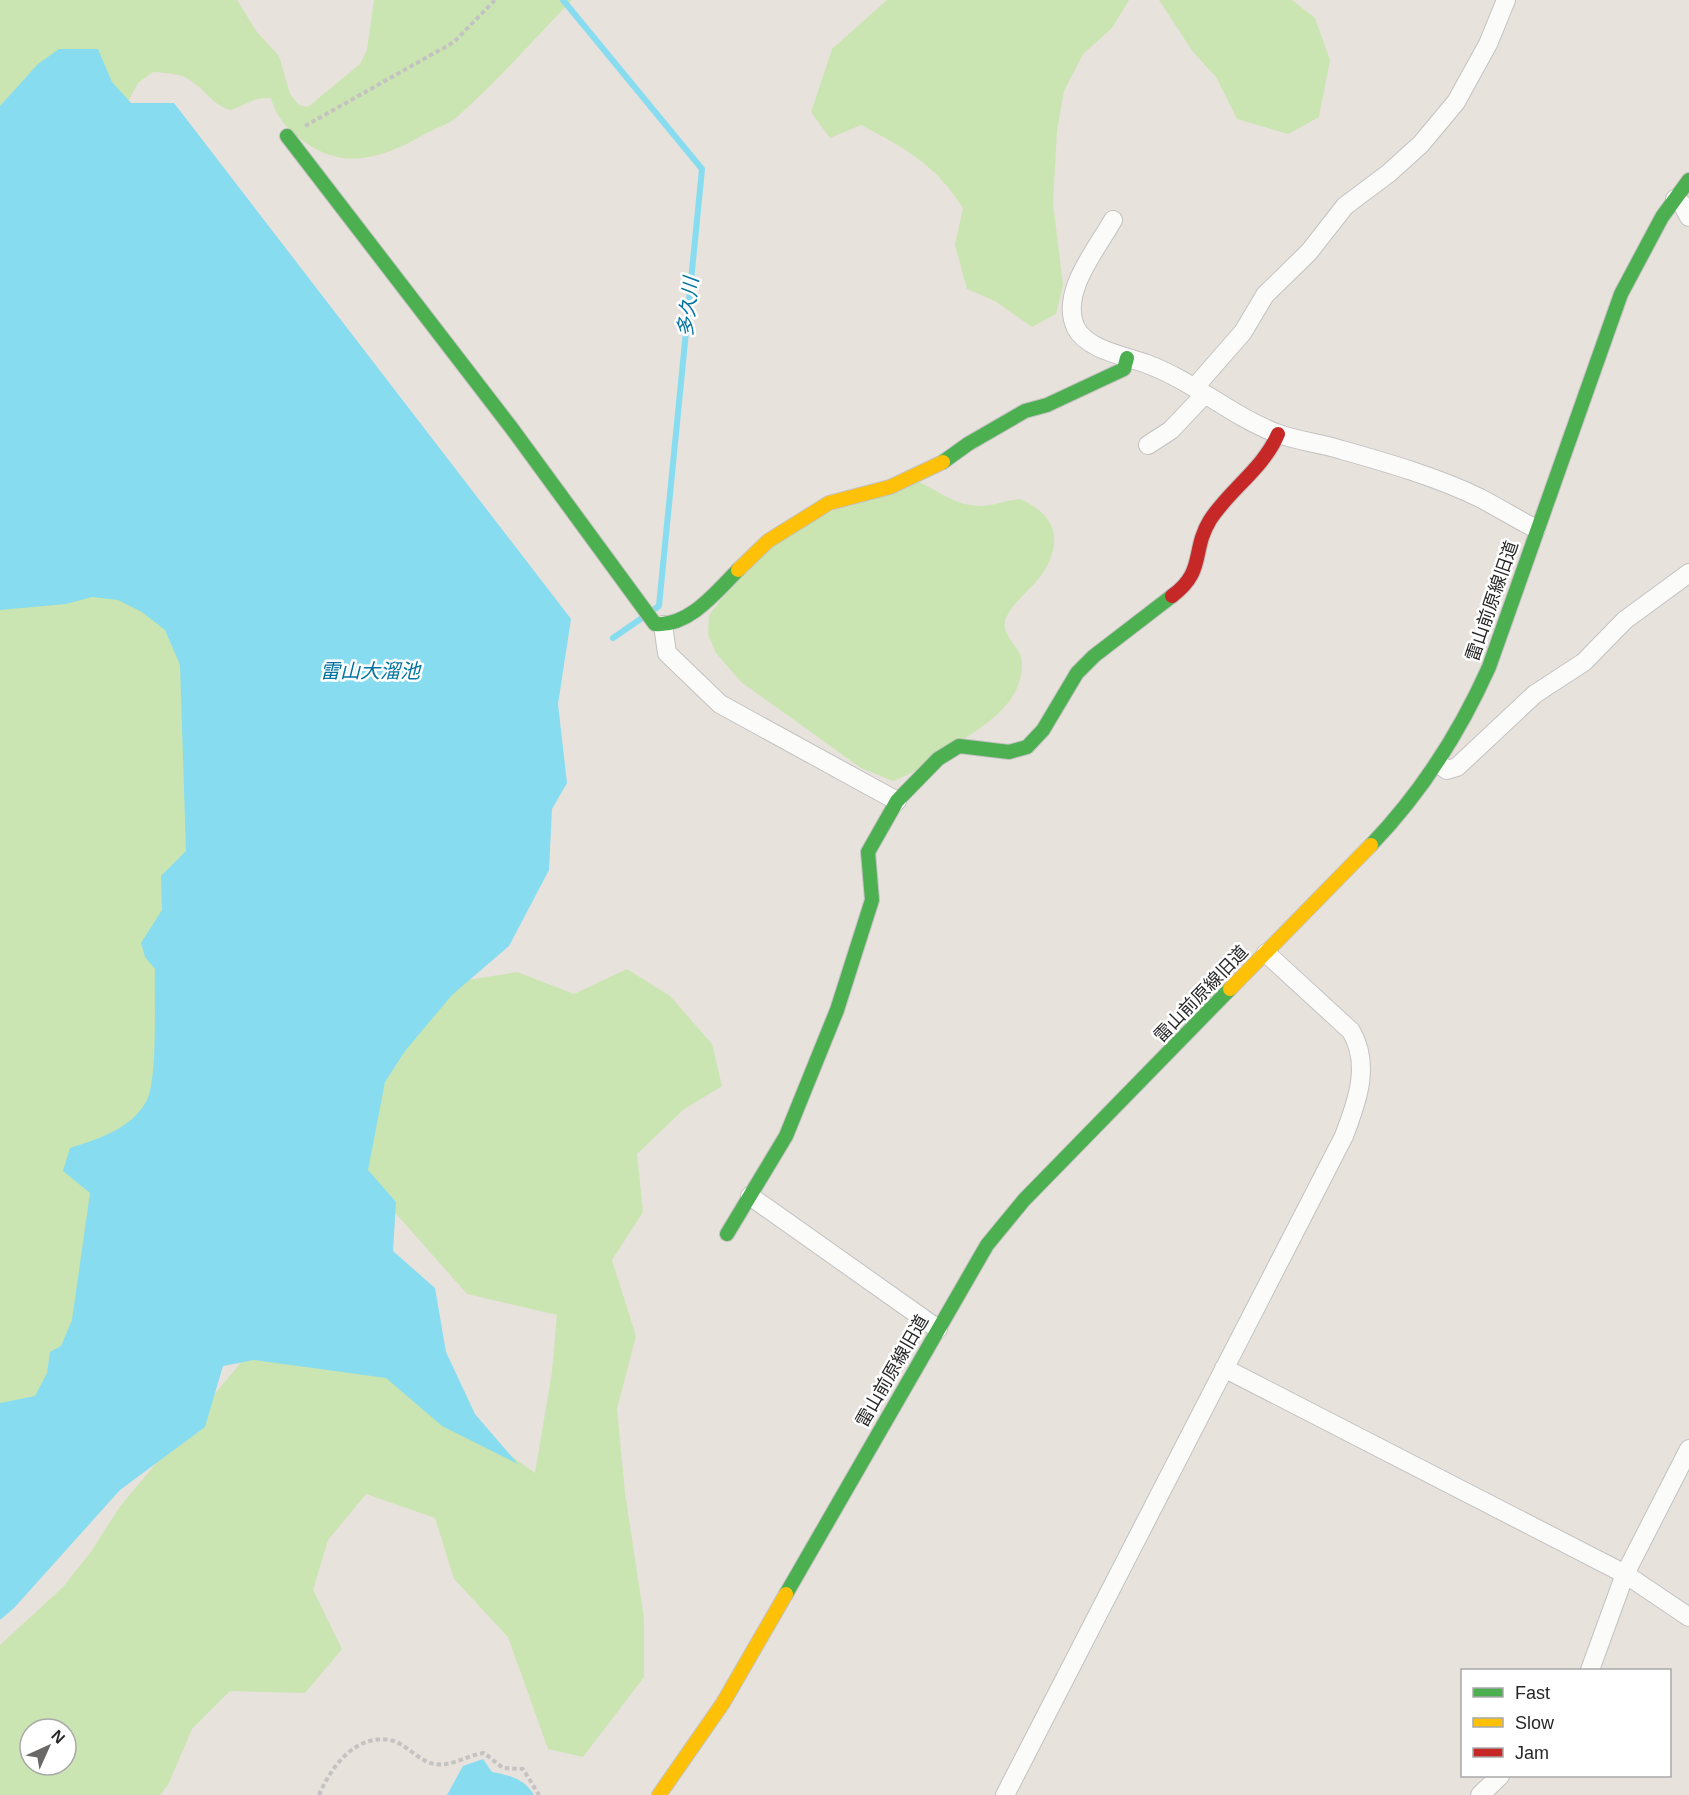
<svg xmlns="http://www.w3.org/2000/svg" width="1689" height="1795" viewBox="0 0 1689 1795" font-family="Arial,'Noto Sans JP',sans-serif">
<rect width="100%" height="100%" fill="#e7e2dc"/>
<!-- green -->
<path fill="#cae5b1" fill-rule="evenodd" d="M 0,0 L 237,0 L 257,32 L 279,56 L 290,94 L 299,105 L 308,107 L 360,64 L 367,50 L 374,0 L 572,0 C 534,39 498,81 457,117 C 448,125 435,128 425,134 C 390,154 352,170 314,148 C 294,136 277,121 271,98 C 252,97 247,105 230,110 C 210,103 207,91 191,81 C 181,73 166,73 153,72 L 138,83 L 125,107 L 0,118 Z
M 887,0 L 1129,0 L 1112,28 L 1083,54 L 1064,91 L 1057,131 L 1053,203 L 1063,285 L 1056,314 L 1032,327 L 995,301 L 967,289 L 955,245 L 963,208 C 936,165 905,148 861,125 L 830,138 L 811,112 L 832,49 Z
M 1159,0 L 1292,0 L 1315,18 L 1330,60 L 1319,117 L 1288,134 L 1237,119 L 1216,77 L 1193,52 Z
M 917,481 C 939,491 957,507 983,506 C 996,505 1007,500 1020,499 C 1057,515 1064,542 1041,576 C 1030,590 1014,601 1006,618 C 999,636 1022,646 1022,663 C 1023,705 981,727 952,747 C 933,760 915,773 893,781 L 861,768 L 741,682 L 716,653 L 708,634 L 709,615 L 775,531 Z
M 123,581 L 187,644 L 201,808 L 166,1080 L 103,1188 L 85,1317 L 49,1403 L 0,1420 L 0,600 Z
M 627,969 L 670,996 L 712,1044 L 722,1086 L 683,1110 L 637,1154 L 643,1212 L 612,1260 L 636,1336 L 617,1409 L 625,1493 L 644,1619 L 644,1677 L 583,1757 L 548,1749 L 508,1637 L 454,1579 L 435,1518 L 366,1494 L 328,1540 L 313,1590 L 342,1649 L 305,1693 L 230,1691 L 192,1729 L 168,1785 L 160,1795 L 0,1795 L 0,1645 L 63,1587 L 90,1553 L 121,1505 L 249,1353 L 392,1371 L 535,1473 L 552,1372 L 557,1315 L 467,1294 L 353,1165 L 368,1086 L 437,985 L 517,972 L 574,994 ZM 30,1729 L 66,1729 L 66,1765 L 30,1765 Z"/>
<!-- water -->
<path fill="#88dcf0" d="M 59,49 L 98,49 L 112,82 L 131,103 L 174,103 L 571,619 L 558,704 L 567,783 L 552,809 L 549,870 L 509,946 L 452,995 L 405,1051 L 385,1082 L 368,1170 L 396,1202 L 393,1251 L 435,1288 L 446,1352 L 475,1414 L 518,1464 L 442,1426 L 386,1378 L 254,1360 L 223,1366 L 205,1427 L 120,1490 L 14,1608 L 0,1620 L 0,1403 L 35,1396 L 47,1373 L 50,1352 L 61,1346 L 72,1320 L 90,1193 L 63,1171 L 70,1148 C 98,1139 132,1129 147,1100 C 158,1078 154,997 155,969 L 145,957 L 141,943 L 162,910 L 161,876 L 186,851 L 180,665 L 165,630 L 142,612 L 118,600 L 92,597 L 66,604 L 0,610 L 0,106 L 38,64 Z
M 483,1759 L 492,1772 C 509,1775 525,1779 534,1795 L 447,1795 L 463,1766 Z"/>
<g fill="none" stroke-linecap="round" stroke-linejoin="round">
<!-- stream -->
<path stroke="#88dcf0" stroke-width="6" d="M 563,0 L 702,169 L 659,606 L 653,610
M 613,638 L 642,618"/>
<defs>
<path id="street" d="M 1675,199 L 1682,204 L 1689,217
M 1113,220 C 1097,249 1059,293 1076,328 C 1087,350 1126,356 1147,364 C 1193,381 1230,415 1276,433 C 1297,441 1320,443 1342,450 C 1388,463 1437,477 1480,498 C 1499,508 1517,519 1536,529
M 1195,387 L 1243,332 L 1265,295 L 1309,252 L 1345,206 L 1389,173 L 1421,144 L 1456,102 L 1488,44 L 1506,0
M 1148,445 L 1171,430 L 1205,394
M 663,625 L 667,653 L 720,704 L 897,801
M 1439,764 L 1447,770 L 1457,767 L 1535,694 L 1584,662 L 1625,620 L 1689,573
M 750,1196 L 938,1329
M 1224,1368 L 1625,1574 L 1689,1617
M 1590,1670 L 1625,1574 L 1689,1449
M 1005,1795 L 1344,1136 C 1357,1102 1371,1065 1351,1031 L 1266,953
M 1480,1795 L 1500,1776"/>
<path id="fast" d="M 287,136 L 510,426 L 655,624 C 689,627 716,592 738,570
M 943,462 L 968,444 L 1025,411 L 1047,405 L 1124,369 L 1127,358
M 1371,845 C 1422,792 1459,734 1489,667 L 1621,294 L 1662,217 L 1689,180
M 727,1234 L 786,1136 L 837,1010 L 872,900 L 868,852 L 897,801 L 938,759 L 959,746 L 1009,752 L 1027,747 L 1043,730 L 1077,673 L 1094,656 L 1172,596
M 786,1594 L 987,1245 L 1024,1200 L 1230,989"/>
<path id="slow" d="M 738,570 L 768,541 L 829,503 L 890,487 L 943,462
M 1230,989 L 1371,845
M 659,1795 L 723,1703 L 786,1594"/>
<path id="jam" d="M 1172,596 C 1206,571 1191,551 1210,520 C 1230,489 1263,469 1278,434"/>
</defs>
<!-- street casing -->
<use href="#street" stroke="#c3c2c2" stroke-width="20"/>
<!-- fast casing -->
<use href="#fast" stroke="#c3c2c2" stroke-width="16"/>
<!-- slow casing -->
<use href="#slow" stroke="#c3c2c2" stroke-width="16"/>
<!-- jam casing -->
<use href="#jam" stroke="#c3c2c2" stroke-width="16"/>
<!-- path -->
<path stroke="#c4c3c2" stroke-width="4" stroke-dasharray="4.5 3" stroke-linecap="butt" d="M 305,126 L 454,42 L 495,0
M 319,1795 C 331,1767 355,1734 390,1740 C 406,1743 419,1762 435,1764 C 451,1767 468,1755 484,1753 L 503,1768 L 523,1769 L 539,1795"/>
<!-- street -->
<use href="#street" stroke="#fbfbfa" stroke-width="18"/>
<!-- fast -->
<use href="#fast" stroke="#4caf50" stroke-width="14"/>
<!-- slow -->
<use href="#slow" stroke="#ffc107" stroke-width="14"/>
<!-- jam -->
<use href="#jam" stroke="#c62828" stroke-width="14"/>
</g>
<g text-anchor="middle" stroke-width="5" stroke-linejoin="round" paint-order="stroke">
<!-- street labels -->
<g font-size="18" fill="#272727" stroke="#fff">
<text transform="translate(1492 601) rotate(-71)" y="6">雷山前原線旧道</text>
<text transform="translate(1201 994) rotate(-46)" y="6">雷山前原線旧道</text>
<text transform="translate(892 1371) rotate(-60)" y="6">雷山前原線旧道</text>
</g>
<!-- water labels -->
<g font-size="20" font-style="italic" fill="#0274a1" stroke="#fff">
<text transform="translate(688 307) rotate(-84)" y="7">多久川</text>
<text x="370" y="678">雷山大溜池</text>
</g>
</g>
<!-- legend -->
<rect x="1461" y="1669" width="210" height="108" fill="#ffffff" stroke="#a9a9a9" stroke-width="1.5"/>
<rect x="1473" y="1688" width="30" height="9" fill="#4caf50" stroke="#a9a9a9" stroke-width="1.5"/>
<text x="1515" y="1699" font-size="18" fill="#272727">Fast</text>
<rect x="1473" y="1718" width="30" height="9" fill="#ffc107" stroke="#a9a9a9" stroke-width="1.5"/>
<text x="1515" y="1729" font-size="18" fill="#272727">Slow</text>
<rect x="1473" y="1748" width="30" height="9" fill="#c62828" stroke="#a9a9a9" stroke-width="1.5"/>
<text x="1515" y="1759" font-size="18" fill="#272727">Jam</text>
<!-- north arrow -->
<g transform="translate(48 1747) rotate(45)"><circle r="28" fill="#ffffff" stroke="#a9a9a9" stroke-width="1.5"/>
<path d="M0-4.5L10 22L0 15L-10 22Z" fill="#6a6866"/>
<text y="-9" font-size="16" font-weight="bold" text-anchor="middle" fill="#272727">N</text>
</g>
</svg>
